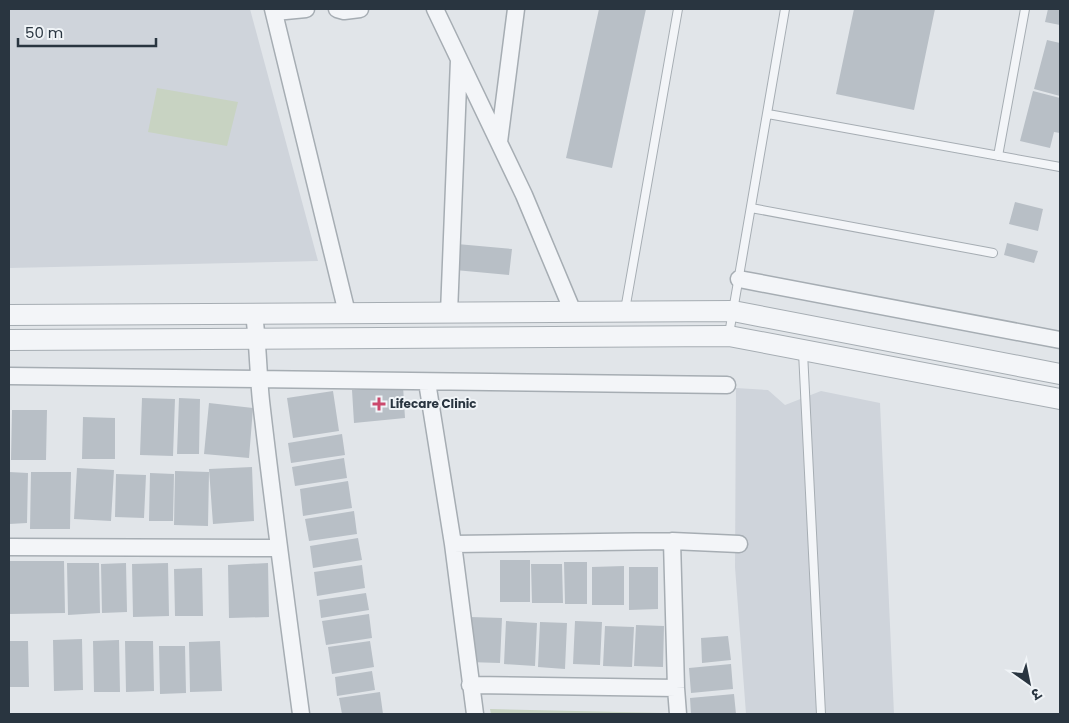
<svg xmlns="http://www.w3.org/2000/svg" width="1069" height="723" viewBox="0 0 1069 723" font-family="Poppins,'Noto Sans Devanagari',sans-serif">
<rect width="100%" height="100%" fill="#e1e5e9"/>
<!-- built -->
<path fill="#cfd4db" d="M 9,9 L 250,9 L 318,261 L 9,268 Z
M 736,388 L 768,390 L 785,405 L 821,391 L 880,403 L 894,714 L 746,714 L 735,567 Z"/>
<!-- green -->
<path fill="#c8d3c2" d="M 157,88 L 238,102 L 227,146 L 148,132 Z
M 490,709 L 665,713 L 665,714 L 491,714 Z"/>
<!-- building -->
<path fill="#b8bfc6" d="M 599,9 L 646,9 L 612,168 L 566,158 Z
M 854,9 L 935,9 L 914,110 L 836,94 Z
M 1048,9 L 1060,9 L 1060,25 L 1045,22 Z
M 1047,40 L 1060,43 L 1060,96 L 1034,89 Z
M 1033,91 L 1060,98 L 1060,133 L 1054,132 L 1050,148 L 1020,141 Z
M 1015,202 L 1043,209 L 1038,231 L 1009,224 Z
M 1007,243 L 1038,251 L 1034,263 L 1004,255 Z
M 457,244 L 512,249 L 509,275 L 455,270 Z
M 403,386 L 405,418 L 354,423 L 352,390 Z
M 333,391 L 339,431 L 293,438 L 287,398 Z
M 142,398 L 175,399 L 173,456 L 140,455 Z
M 179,398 L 200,399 L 199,454 L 177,454 Z
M 209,403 L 253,408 L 249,458 L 204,454 Z
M 12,410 L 47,410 L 46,460 L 11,460 Z
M 83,417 L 115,418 L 115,459 L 82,459 Z
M 342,434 L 345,455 L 291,463 L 288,443 Z
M 344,458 L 347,478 L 295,486 L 292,467 Z
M 252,467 L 254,521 L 213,524 L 209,469 Z
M 77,468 L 114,470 L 111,521 L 74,519 Z
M 175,471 L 209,472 L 208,526 L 174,525 Z
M 9,472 L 28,473 L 27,523 L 9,524 Z
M 31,472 L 71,472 L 70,529 L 30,529 Z
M 150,473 L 174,474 L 173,521 L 149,521 Z
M 116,474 L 146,475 L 144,518 L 115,517 Z
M 348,481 L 352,508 L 303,516 L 300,489 Z
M 354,511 L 357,534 L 309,541 L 305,519 Z
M 358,538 L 362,560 L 313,568 L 310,546 Z
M 500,560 L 530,560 L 530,602 L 500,602 Z
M 9,561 L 64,561 L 65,613 L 9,614 Z
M 564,562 L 587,562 L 587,604 L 565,604 Z
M 67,563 L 99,563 L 100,613 L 68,615 Z
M 126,563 L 127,612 L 102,613 L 101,564 Z
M 168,563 L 169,616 L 133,617 L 132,564 Z
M 268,563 L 269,617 L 229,618 L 228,565 Z
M 531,564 L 562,564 L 563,603 L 532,603 Z
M 362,565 L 365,588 L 317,596 L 314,572 Z
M 624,566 L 624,605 L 592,605 L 592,567 Z
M 629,567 L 658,567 L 658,609 L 629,610 Z
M 202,568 L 203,616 L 175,616 L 174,569 Z
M 366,593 L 369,610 L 321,618 L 319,600 Z
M 369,614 L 372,638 L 326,645 L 322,621 Z
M 470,617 L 502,618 L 500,663 L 468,662 Z
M 506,621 L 537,623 L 535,666 L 504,664 Z
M 575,621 L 602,622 L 600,665 L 573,664 Z
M 540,622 L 567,623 L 565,669 L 538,667 Z
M 636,625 L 664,626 L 663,667 L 634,666 Z
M 605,626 L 634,627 L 632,667 L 603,666 Z
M 728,636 L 731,660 L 702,663 L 701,638 Z
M 82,639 L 83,690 L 54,691 L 53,640 Z
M 119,640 L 120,692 L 94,692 L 93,641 Z
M 9,641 L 28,641 L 29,687 L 9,687 Z
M 125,641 L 153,641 L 154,691 L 126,692 Z
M 220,641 L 222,691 L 190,692 L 189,642 Z
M 370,641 L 374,667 L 332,674 L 328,647 Z
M 159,646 L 185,646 L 186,693 L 160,694 Z
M 731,664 L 733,689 L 691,693 L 689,668 Z
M 372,671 L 375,690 L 337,696 L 335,677 Z
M 380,692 L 383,714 L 342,714 L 339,698 Z
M 734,694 L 736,714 L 691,714 L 690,698 Z"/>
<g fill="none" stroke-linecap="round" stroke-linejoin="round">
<defs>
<path id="service" d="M 768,114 L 1060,167
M 998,156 L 1025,9
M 751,208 L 993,253
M 625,310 L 678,9
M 729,334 L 785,9
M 803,352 L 821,714"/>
<path id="minor" d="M 273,9 L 347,313
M 337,9 L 344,11 L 360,9
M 435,9 L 524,195 L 573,312
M 275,12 L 306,9
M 499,142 L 516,9
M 739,279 L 1060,340
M 449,313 L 459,60
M 254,314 C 258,343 258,372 261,401 C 273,505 287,610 301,714
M 9,376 L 727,385
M 427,382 L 453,544 L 475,714
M 672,541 L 676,688 L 678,714
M 453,544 L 672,541 L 739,544
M 9,547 L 278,548
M 470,685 L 676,688"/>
<path id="tertiary" d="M 9,315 L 733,311 L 1060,374
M 9,340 L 729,336 L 1060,399"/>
</defs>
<!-- service casing -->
<use href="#service" stroke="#a6adb3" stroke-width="10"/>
<!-- minor casing -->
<use href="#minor" stroke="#a6adb3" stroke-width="19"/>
<!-- tertiary casing -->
<use href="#tertiary" stroke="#a6adb3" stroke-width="22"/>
<!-- service -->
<use href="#service" stroke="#f3f5f8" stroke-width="8"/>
<!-- minor -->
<use href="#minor" stroke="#f3f5f8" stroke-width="16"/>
<!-- tertiary -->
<use href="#tertiary" stroke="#f3f5f8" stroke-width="20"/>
</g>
<!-- markers -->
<path fill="#cb496c" stroke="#f0f4f7" stroke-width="2" d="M376.5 396.5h5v5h5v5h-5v5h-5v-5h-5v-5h5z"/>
<g text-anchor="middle" stroke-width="4" stroke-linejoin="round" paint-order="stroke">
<!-- poi labels -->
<g font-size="12" font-weight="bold" fill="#293540" stroke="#f0f4f7" text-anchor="start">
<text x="390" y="408">Lifecare Clinic</text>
</g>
</g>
<!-- border -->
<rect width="1069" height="723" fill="none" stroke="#293540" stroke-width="20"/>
<!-- north arrow -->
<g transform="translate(1029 683) rotate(147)" stroke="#f0f4f7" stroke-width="4" paint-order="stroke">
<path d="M0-4L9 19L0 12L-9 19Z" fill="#293540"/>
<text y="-8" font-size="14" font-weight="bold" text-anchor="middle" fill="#293540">उ</text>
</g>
<!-- scale -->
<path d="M18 38v8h138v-8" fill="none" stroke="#293540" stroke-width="2.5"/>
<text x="25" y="38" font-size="15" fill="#293540" stroke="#f0f4f7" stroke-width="4" paint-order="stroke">50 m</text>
</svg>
